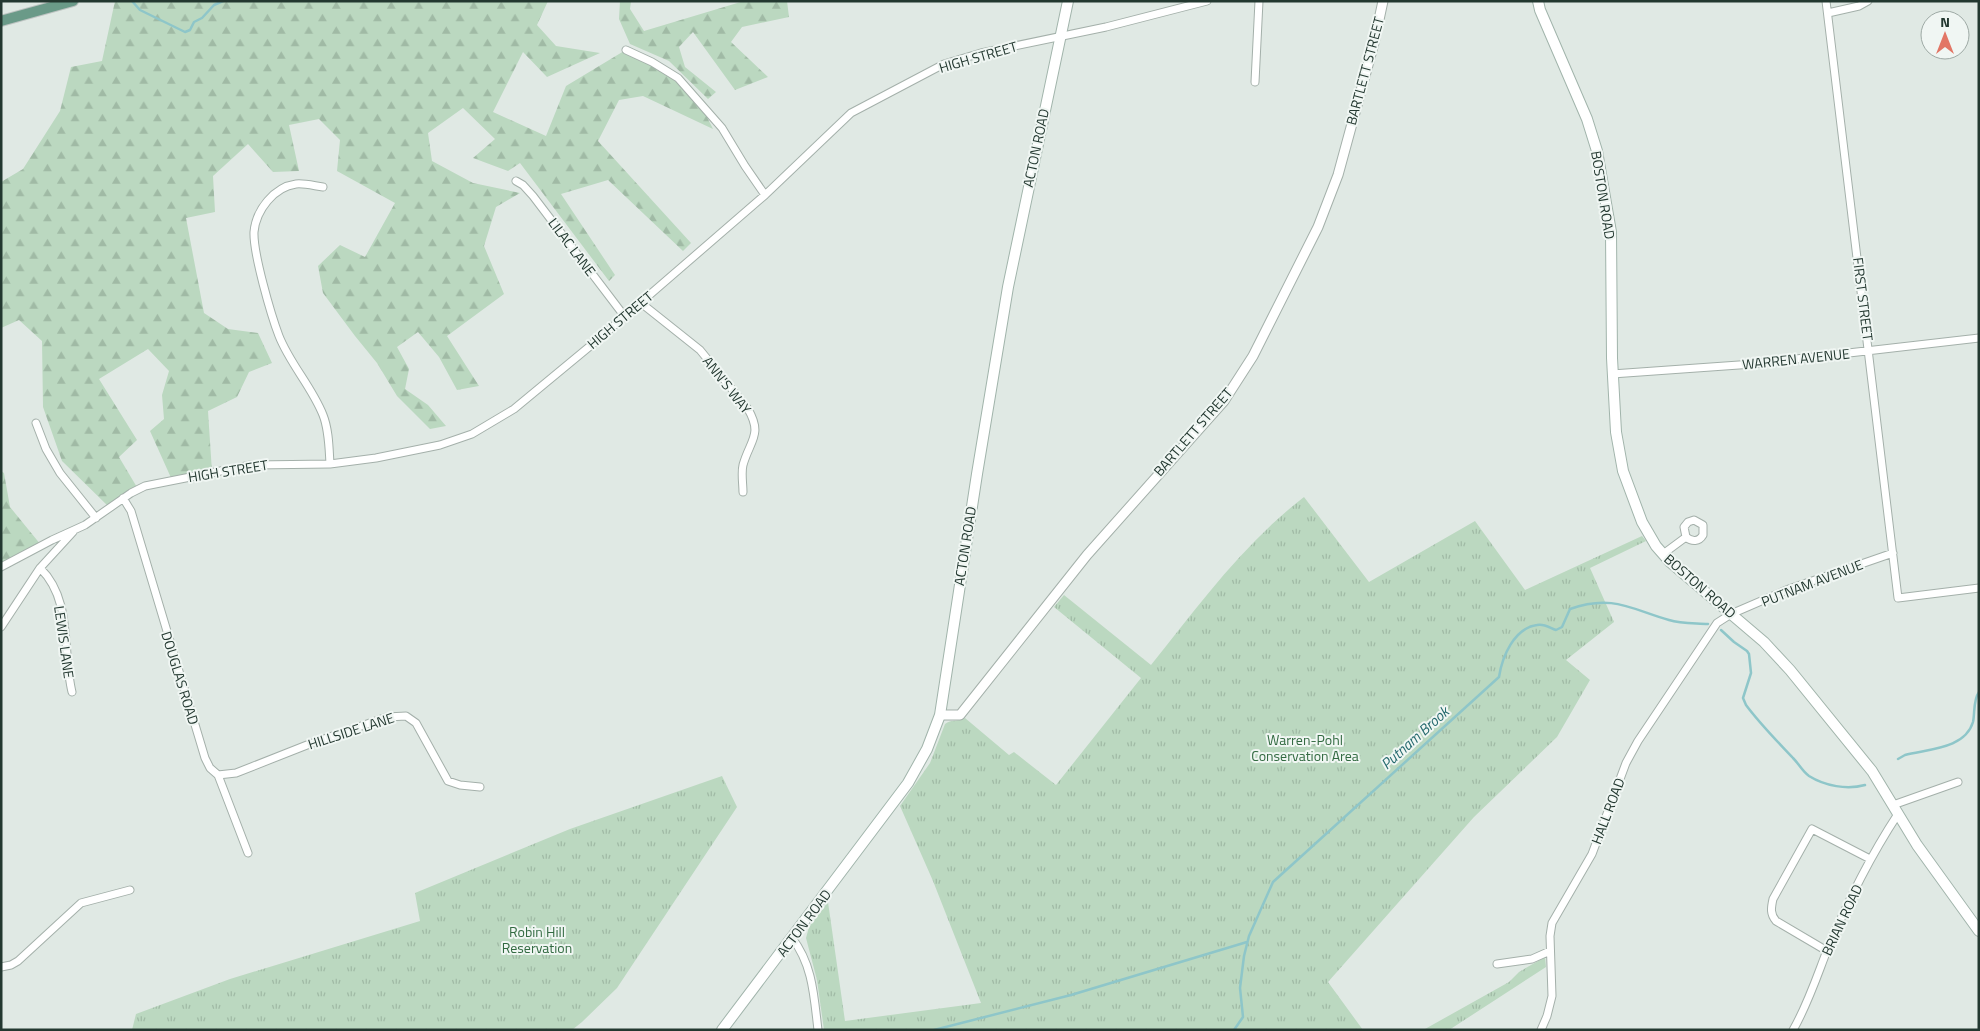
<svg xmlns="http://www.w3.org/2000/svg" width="1980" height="1031" viewBox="0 0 1980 1031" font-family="'Titillium Web',sans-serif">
<defs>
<pattern id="grass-tufts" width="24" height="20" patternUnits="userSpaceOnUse" patternTransform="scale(1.25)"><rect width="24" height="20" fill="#bbd8c0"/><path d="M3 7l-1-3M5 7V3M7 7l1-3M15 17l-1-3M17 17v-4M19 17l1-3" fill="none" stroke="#a0baa5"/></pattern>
<pattern id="forest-firs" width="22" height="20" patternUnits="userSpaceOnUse" patternTransform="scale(1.25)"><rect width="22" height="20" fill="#bbd8c0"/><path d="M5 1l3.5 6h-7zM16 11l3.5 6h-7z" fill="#a0baa5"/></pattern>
</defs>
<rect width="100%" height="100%" fill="#e0e9e4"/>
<!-- grass -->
<path fill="url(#grass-tufts)" d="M 1304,497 L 1369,582 L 1475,521 L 1525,590 L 1642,536 L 1646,541 L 1590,568 L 1614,622 L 1566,660 L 1590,680 L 1557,737 L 1474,817 L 1328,982 L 1363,1030 L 824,1030 L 817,980 L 806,938 L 809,927 L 828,902 L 845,1021 L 981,1003 L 933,881 L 900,806 L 930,763 L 945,724 C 951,719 959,722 965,718 L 1009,755 L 1014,752 L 1056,785 L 1141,678 L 1054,607 L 1064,595 L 1151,665 C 1198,606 1244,543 1304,497 Z
M 722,776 L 737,807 L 617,988 L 582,1022 L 572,1030 L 132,1030 L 136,1014 L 230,979 L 420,921 L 415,893 L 570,829 Z
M 1545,957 L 1546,967 L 1449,1030 L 1420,1030 L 1425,1029 L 1509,982 L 1519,972 Z"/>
<!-- forest -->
<path fill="url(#forest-firs)" d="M 115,1 L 548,1 L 537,25 L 556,46 L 600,53 L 547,77 L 523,52 L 493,112 L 546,136 L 566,86 L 624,51 L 678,78 L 702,107 L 713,129 L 643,96 L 619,100 L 598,141 L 691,243 L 683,251 L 608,180 L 561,194 L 615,275 L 609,281 L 520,163 L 508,171 L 473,158 L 495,139 L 463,108 L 428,133 L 432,161 L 473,183 L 520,193 L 496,207 L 484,246 L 504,294 L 447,336 L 479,386 L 457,390 L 439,357 L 418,332 L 397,347 L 409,369 L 405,389 L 428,405 L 446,426 L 430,429 L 397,396 L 377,363 L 355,336 L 323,293 L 318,266 L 340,245 L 365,257 L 395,203 L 337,171 L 340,140 L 319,119 L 289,125 L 299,171 L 273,172 L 248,144 L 213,176 L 215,212 L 186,218 L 204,313 L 228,329 L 258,333 L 272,363 L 249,372 L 237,397 L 208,411 L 212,472 L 172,480 L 150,431 L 164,419 L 162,395 L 169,371 L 148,349 L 99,379 L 137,440 L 119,457 L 138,489 L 110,508 L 62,461 L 43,407 L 42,341 L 19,320 L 1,328 L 1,182 L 23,169 L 60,111 L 71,67 L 102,61 Z
M 620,1 L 631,1 L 630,9 L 644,31 L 744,1 L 787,1 L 789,17 L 742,27 L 731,42 L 768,77 L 735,90 L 693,32 L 679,47 L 685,67 L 716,92 L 708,99 L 669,61 L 630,44 L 619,19 Z
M 1,471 L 4,473 L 10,507 L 41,545 L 1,567 Z"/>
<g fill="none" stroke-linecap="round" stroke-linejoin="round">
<!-- stream -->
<path stroke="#8ec6c9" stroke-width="2.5" d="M 132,1 L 140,10 L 185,32 L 190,30 L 194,22 L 202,18 L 214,5 L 223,1
M 1721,630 L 1734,642 L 1747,651 L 1749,654 L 1751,673 L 1743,698 L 1746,705 C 1760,724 1777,741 1793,758 C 1799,764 1802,771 1809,776 C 1825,786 1847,790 1865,785
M 1898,759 L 1905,755 C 1928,749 1965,749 1973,722 C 1975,713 1973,700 1979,692
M 934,1030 L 1071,995 L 1247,942
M 1234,1030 L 1243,1017 L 1240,988 L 1244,956 L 1249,936 L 1273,882 L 1499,677 C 1502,657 1514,628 1537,625 C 1544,623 1550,628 1556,630 L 1562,627 L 1570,609 C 1612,594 1631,609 1669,620 C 1681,624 1695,623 1708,624"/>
<defs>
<path id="minor" d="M 1826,1 L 1898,598 L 1979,588
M 1828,13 L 1859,6 L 1868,1
M 626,50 L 652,62 L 678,78 L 722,128 L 745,166 L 765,195
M 1255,82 L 1259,1
M 516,181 L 523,185 L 533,196 L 625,317
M 323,187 C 315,186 304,183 296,184 C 274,187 256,210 254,232 C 253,253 271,315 279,336 C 290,364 312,387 323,415 C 329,430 329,448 330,464
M 641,303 L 700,350 L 748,409 C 763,435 750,440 743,465 C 741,473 743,484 743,492
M 1612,374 L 1753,364 L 1979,338
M 36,423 L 46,449 L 60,473 L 96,518
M 123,498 L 131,511 L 205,758 L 210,768 L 218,775 L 248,853
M 1663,554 L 1686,537 L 1684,527 L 1688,522 L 1694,520 L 1703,525 L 1703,535 C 1699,542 1692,542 1686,537
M 1,567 L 52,540 L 85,525 L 131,493 L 145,486 L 251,465 L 330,464 L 376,458 L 440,445 L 472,434 L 514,409 L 595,342 L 765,195 L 851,113 L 944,64 L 981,53 L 1106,27 L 1207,1
M 40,568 C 73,600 62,651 72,692
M 1,627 L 40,568 L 73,532
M 218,775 L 236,773 L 307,745 L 387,717 L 406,716 L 416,723 L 448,781 L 460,785 L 480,787
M 1893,805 L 1958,782
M 792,938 C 813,965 814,997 818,1030
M 1827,951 L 1776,921 C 1770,914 1771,908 1773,899 L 1812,829 L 1870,859
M 1497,964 L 1532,959 L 1550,951
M 1,967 L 11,965 L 18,961 L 81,903 L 130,890
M 1541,1030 L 1547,1016 L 1552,996 L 1550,936 L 1552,923 L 1592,854 L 1626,763 L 1638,741 L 1717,623 L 1731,614 L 1789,589 L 1893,553
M 1793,1030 C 1807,1006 1816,979 1826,953 C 1846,905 1869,858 1898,814"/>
<path id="tertiary" d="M 940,715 L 960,715 L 1087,555 L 1224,401 L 1253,356 L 1318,227 L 1338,175 L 1374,43 L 1383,1"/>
<path id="secondary" d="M 1538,1 L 1540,10 L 1587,119 L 1597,151 L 1611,232 L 1612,358 L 1616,432 L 1623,471 L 1642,522 L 1656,546 L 1670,562 L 1764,642 L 1790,670 L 1872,771 L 1917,845 L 1979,931
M 722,1030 L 908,783 L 927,749 L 940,715 L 977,474 L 1008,287 L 1068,1"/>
<path id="primary" d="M 1,21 L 73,1"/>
</defs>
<!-- minor casing -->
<use href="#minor" stroke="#a4b0aa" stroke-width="9"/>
<!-- tertiary casing -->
<use href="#tertiary" stroke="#a4b0aa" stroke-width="11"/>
<!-- secondary casing -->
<use href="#secondary" stroke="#a1b4ab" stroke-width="12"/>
<!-- primary casing -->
<use href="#primary" stroke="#bdc3c1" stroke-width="12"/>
<!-- minor -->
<use href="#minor" stroke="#fff" stroke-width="7"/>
<!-- tertiary -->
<use href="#tertiary" stroke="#fff" stroke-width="9"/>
<!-- secondary -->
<use href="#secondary" stroke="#fff" stroke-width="10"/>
<!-- primary -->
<use href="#primary" stroke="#6a9a88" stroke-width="10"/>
</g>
<g text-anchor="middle" stroke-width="4" stroke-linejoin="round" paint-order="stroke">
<!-- street labels -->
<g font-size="14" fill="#233830" stroke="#f0f6f3">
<text transform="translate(978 57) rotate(-16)" y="5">HIGH STREET</text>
<text transform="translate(1365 71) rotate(-75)" y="5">BARTLETT STREET</text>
<text transform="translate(1036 148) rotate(-78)" y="5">ACTON ROAD</text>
<text transform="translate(1603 195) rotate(81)" y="5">BOSTON ROAD</text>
<text transform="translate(572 247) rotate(53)" y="5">LILAC LANE</text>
<text transform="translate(1863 299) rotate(83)" y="5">FIRST STREET</text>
<text transform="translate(620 320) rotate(-40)" y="5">HIGH STREET</text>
<text transform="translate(1796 359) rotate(-6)" y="5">WARREN AVENUE</text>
<text transform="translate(727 385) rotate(52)" y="5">ANN'S WAY</text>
<text transform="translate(1193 432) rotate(-49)" y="5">BARTLETT STREET</text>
<text transform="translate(228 471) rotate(-9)" y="5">HIGH STREET</text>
<text transform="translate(965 546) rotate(-81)" y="5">ACTON ROAD</text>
<text transform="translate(1812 583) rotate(-21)" y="5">PUTNAM AVENUE</text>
<text transform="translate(1700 586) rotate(41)" y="5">BOSTON ROAD</text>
<text transform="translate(64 642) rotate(82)" y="5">LEWIS LANE</text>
<text transform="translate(180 678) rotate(73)" y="5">DOUGLAS ROAD</text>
<text transform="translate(351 731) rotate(-18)" y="5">HILLSIDE LANE</text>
<text transform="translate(1608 811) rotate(-69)" y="5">HALL ROAD</text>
<text transform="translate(1842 920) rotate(-65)" y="5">BRIAN ROAD</text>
<text transform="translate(804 923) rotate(-53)" y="5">ACTON ROAD</text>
</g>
<!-- park labels -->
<g font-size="14" fill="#326a41" stroke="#f0f6f3">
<text x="1305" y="745">Warren-Pohl<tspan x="1305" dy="16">Conservation Area</tspan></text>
<text x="537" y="937">Robin Hill<tspan x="537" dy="16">Reservation</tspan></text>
</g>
<!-- water labels -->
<g font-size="15" font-style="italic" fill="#24696d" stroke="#f0f6f3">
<text transform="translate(1415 738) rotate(-42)" y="5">Putnam Brook</text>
</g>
</g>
<!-- border -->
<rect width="1980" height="1031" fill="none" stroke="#233830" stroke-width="5"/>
<!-- north arrow -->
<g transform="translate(1945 35)"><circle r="24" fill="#f0f6f3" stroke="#9eaaa5"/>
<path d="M0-4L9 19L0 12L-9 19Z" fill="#e27665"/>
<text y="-8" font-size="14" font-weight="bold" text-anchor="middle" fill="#233830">N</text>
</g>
</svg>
